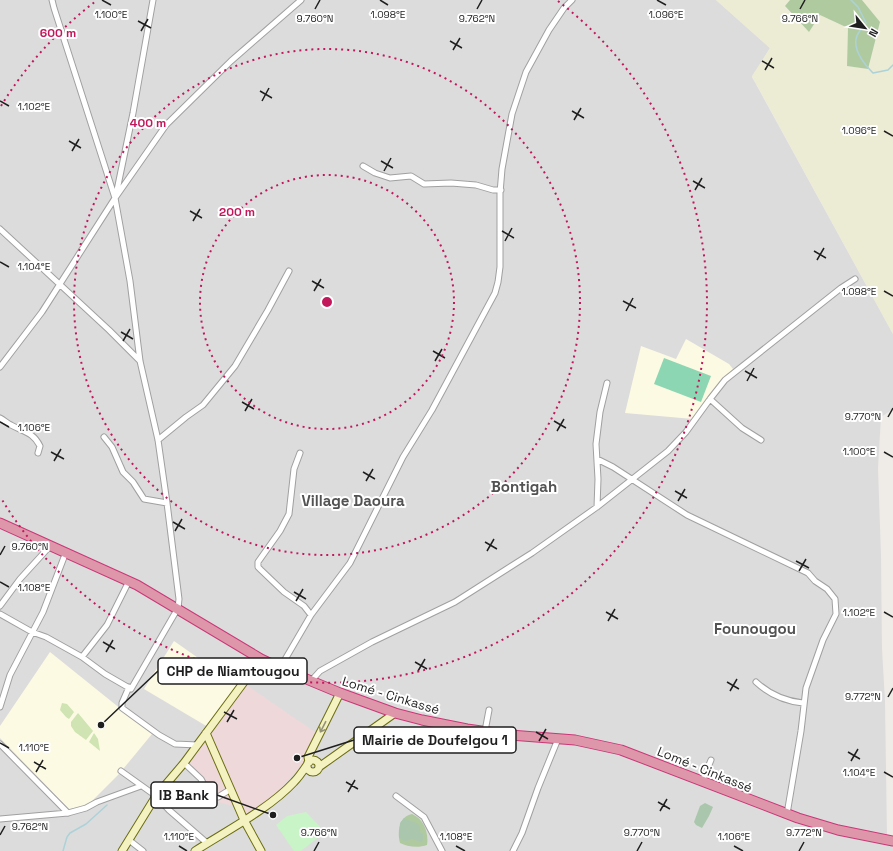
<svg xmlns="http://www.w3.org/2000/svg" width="893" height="851" viewBox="0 0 893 851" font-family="'Space Grotesk',sans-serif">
<rect width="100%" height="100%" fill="#efece7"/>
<!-- residential -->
<path fill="#dddcdd" d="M 0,0 L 716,0 L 770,48 L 752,77 L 893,334 L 893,409 L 881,417 L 878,468 L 881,555 L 882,649 L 885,701 L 887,835 L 893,837 L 893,851 L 0,851 Z"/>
<!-- commercial -->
<path fill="#eed8d9" d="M 245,684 L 318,734 L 308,758 L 278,792 L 248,816 L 241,808 L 214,801 L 187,767 Z"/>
<!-- education -->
<path fill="#fcfae3" d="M 686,339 L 729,364 L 733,369 L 722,381 L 693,419 L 625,413 L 641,346 L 676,359 Z
M 174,641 L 238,686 L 208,727 L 144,689 Z
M 50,652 L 152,734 L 119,774 L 88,805 L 69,809 L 0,738 L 0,726 Z"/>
<!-- farmland -->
<path fill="#ecebd4" d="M 716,0 L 790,0 L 785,7 L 809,32 L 820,15 L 848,28 L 847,66 L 868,69 L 880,23 L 862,0 L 893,0 L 893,334 L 752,76 L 770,48 Z"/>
<!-- grass -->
<path fill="#cfe4b2" d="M 62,703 L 67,704 L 74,712 L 69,719 L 66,717 L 60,710 Z
M 78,713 L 93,731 L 86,740 L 75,732 L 71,726 L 71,722 Z
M 94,733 L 98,739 L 100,751 L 89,742 Z"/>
<!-- forest -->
<path fill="#b0caa0" d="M 790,0 L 862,0 L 880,22 L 868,69 L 847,66 L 848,28 L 820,15 L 809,32 L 785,6 Z
M 412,814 C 424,819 429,833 427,845 C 419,848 407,847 400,843 C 397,832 399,816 412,814 Z"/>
<!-- cemetery -->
<path fill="#aac6ac" d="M 705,803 L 713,807 L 709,816 L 702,828 L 696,825 L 694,822 L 700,806 Z
M 404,818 L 416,823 L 420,826 L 420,832 L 423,834 L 423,840 L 421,842 L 412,839 C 407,842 403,842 399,837 L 400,823 Z"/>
<!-- park -->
<path fill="#c9f4c8" d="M 306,812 L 325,832 L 301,851 L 294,851 L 276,825 L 287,816 Z"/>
<!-- pitch -->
<path fill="#8dd6b3" d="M 664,358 L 711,376 L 701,402 L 654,384 Z"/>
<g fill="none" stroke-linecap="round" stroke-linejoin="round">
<!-- stream -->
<path stroke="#acd2d8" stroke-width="1.5" d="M 851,0 L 858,7 L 866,23 C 862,28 857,33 856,39 C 854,51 865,65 873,73 L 888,70 L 893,65
M 63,851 L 67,837 L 70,833 L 86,824 L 107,805"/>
<defs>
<path id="street" d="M 363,166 L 375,173 L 390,178 L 411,176 L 424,184 L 451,183 L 476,185 L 493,190 L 501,190
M 116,195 L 133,113 L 153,0
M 0,229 L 109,330 L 140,361
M 0,367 L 42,312 L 115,198 L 166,125 L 231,61 L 301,0
M 710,399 L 742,428 L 761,440
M 0,418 C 4,420 7,423 11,425 C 24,432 33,432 40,446 L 38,453
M 104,437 L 112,447 L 123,472 L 133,482 L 144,499 L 167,503
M 158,440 L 186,417 L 203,405 L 235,366 L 268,310 L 289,271
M 300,453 L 294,469 L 289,514 L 280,531 L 258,562 L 258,567 L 261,570 L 284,592 L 304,606 L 311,615
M 597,459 L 613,467 L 687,515 L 808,573 L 815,581 L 827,589 L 835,599 L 836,614 L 823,640 L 806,688 L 801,731 L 787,814
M 597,507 L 598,479 L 596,444 L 600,412 L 607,383
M 0,606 L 20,579 L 51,545
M 0,614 L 32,632 L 46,637 L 82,657 L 105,674 L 131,689 L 178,608 L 179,599 L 167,503 L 158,440 L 140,361 L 130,281 L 115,198 L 54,8 L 52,0
M 82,657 L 107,625 L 129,581
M 280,668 L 311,615 L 350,563 L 403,457 L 432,410 L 495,293 L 498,282 L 500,267 L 500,193 L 502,169 L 512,114 L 526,72 L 549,30 L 564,8 L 572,0
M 311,681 L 320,671 L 372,642 L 455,602 L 532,553 L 597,507 L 668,451 L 686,432 L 710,399 L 725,380 L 841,288 L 855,279
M 756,682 C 770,695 785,701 803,703
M 129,687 L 122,703 L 122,708 L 159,735 L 175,744 L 198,745
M 0,707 L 10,675 L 43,612 L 66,552
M 485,731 L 489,710
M 0,744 L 68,813
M 184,763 L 201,779 L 210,796 L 215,797 L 218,797 L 231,789
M 121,771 L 156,796 L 169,810 L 207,843
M 702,782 L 711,760
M 396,796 L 424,817 L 442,851
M 0,819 L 68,813 L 86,808 L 97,802 L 141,786
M 129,840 L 143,851
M 513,851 L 522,833 L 538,788 L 558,739"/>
<path id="secondary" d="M 206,733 L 244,820 L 261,851
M307 766a6 6 0 1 1 12 0a6 6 0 1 1-12 0Z
M 309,762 L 308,757 L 340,693
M 319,767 L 395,713
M 122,851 L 156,796 L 184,763 L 261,659
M 195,851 C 226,831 269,809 294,782 C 299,777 303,771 307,765"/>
<path id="highway" d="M 0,523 L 137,585 L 261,659 L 280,668 L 340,693 L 395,713 L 422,720 L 467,729 L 510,735 L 575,740 L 621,750 L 798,818 L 838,830 L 893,841"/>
</defs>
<!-- street casing -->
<use href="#street" stroke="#a0a0a0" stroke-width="7"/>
<!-- secondary casing -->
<use href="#secondary" stroke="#6b6d10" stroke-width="9"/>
<!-- highway casing -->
<use href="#highway" stroke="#ca3776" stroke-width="11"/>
<!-- street -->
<use href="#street" stroke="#fff" stroke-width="5"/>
<!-- secondary -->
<use href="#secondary" stroke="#f3f2c0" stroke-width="7"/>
<!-- highway -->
<use href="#highway" stroke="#de96aa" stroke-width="9"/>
</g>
<!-- one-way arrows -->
<defs><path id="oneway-shaft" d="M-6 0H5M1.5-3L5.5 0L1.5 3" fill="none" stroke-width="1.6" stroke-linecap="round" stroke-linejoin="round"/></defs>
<use stroke="#949378" href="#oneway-shaft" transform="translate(323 727) rotate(117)"/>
<!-- ticks -->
<path fill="none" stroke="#1f1f1f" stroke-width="1.5" d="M 102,0 L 111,5M 380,0 L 388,5M 657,0 L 666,5M 315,9 L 320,0M 477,9 L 482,0M 800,9 L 805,0M 138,21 L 151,28M 141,31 L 148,19M 450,41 L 462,48M 453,50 L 460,38M 762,61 L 774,68M 765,70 L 772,58M 260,91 L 272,98M 0,101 L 9,106M 262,101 L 269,88M 572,111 L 584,118M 574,120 L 581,108M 884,131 L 893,136M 69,141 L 81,148M 72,151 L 79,139M 381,161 L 393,168M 384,171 L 391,158M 693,181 L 705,188M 695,190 L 702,178M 190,211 L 202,218M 193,221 L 200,209M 502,231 L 514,238M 505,241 L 512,228M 814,251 L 826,258M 817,260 L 824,248M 0,262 L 9,267M 312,281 L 324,288M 314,291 L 321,279M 884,291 L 893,296M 623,301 L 636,308M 626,311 L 633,298M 121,332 L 133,339M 123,341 L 130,329M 433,351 L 445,358M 435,361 L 442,349M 745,371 L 757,378M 747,381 L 754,368M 242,402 L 254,409M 245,411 L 252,399M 888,417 L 893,408M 554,421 L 566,428M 0,422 L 9,427M 557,431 L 564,419M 51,452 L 64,459M 884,452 L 893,457M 54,461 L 61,449M 363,472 L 375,479M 366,481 L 373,469M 675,491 L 687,498M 678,501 L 685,489M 173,522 L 185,529M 175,531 L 182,519M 485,542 L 497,549M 487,551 L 494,539M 0,555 L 5,546M 796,561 L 809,568M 799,571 L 806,559M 0,582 L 9,587M 294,592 L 306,599M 296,601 L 303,589M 606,612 L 618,619M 884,612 L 893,617M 608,621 L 615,609M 103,642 L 115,649M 106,652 L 113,640M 415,662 L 427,669M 418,671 L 425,659M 727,682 L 739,689M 730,691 L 737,679M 888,697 L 893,688M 224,712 L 237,719M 227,722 L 234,710M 536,732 L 548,739M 539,741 L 546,729M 0,743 L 9,748M 848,752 L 860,759M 851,761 L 858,749M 34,762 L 46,769M 36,772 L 43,760M 884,772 L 893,777M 346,782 L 358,789M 348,792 L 355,780M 658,802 L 670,809M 660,811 L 667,799M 0,835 L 5,826M 179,846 L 187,851M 456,846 L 465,851M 734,846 L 743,851M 314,851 L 319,842M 637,851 L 642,842M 799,851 L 804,842"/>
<!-- distance rings -->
<g fill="none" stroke="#c2185b" stroke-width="2" stroke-dasharray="2 4">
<circle cx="327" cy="302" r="127"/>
<circle cx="327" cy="302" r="253"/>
<path d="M1 106A380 380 0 0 1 96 1M558 1A380 380 0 1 1 1 498"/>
</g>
<g text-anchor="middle" stroke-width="4" stroke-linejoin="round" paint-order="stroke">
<!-- street labels -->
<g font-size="13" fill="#1f1f1f" stroke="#fff">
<text transform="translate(391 695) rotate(17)" y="5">Lomé - Cinkassé</text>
<text transform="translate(705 769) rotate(22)" y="5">Lomé - Cinkassé</text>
</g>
<!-- quarter labels -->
<g font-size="15" font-weight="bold" fill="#525252" stroke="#fff">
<text x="524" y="492">Bontigah</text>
<text x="353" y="506">Village Daoura</text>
<text x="755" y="634">Founougou</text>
</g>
</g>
<g font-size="10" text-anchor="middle" fill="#1f1f1f" stroke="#fff" stroke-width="4" stroke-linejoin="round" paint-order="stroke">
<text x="666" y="18">1.096°E</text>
<text x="111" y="18">1.100°E</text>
<text x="388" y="18">1.098°E</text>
<text x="315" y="22">9.760°N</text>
<text x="477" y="22">9.762°N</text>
<text x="800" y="22">9.766°N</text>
<text x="34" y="110">1.102°E</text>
<text x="859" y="134">1.096°E</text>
<text x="34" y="270">1.104°E</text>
<text x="859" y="295">1.098°E</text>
<text x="863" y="420">9.770°N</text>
<text x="34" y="431">1.106°E</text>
<text x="859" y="455">1.100°E</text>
<text x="30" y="550">9.760°N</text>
<text x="34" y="591">1.108°E</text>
<text x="859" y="616">1.102°E</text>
<text x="863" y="700">9.772°N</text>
<text x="34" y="751">1.110°E</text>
<text x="859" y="776">1.104°E</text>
<text x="30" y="830">9.762°N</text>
<text x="319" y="836">9.766°N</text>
<text x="642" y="836">9.770°N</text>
<text x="804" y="836">9.772°N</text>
<text x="179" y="840">1.110°E</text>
<text x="456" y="840">1.108°E</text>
<text x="734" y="840">1.106°E</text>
</g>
<circle cx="327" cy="302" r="6" fill="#c2185b" stroke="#fff" stroke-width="2"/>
<g font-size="12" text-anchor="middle" font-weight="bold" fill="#c2185b" stroke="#fff" stroke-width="4" stroke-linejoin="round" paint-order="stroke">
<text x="58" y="37">600 m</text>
<text x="148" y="127">400 m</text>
<text x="237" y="216">200 m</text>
</g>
<!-- callouts -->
<path fill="none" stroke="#1f1f1f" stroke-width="1.5" d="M101 725L158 671M297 758L354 740M273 815L217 795"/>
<g fill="#1f1f1f" stroke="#fff" stroke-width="1.5">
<circle cx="101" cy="725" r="4"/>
<circle cx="297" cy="758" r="4"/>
<circle cx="273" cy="815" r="4"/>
</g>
<g fill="#fff" stroke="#1f1f1f" stroke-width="1.5">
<rect x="158" y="658" width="149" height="26" rx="4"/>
<rect x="354" y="727" width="162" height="26" rx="4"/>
<rect x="151" y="782" width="66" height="26" rx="4"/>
</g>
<g font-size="14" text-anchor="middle" font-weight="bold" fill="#1f1f1f">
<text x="233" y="676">CHP de Niamtougou</text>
<text x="435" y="745">Mairie de Doufelgou 1</text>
<text x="184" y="800">IB Bank</text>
</g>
<!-- north arrow -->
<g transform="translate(865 28) rotate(120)" stroke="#ffffff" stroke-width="3" paint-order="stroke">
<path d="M0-3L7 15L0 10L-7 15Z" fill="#1f1f1f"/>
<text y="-6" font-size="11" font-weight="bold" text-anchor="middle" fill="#1f1f1f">N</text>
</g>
</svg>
